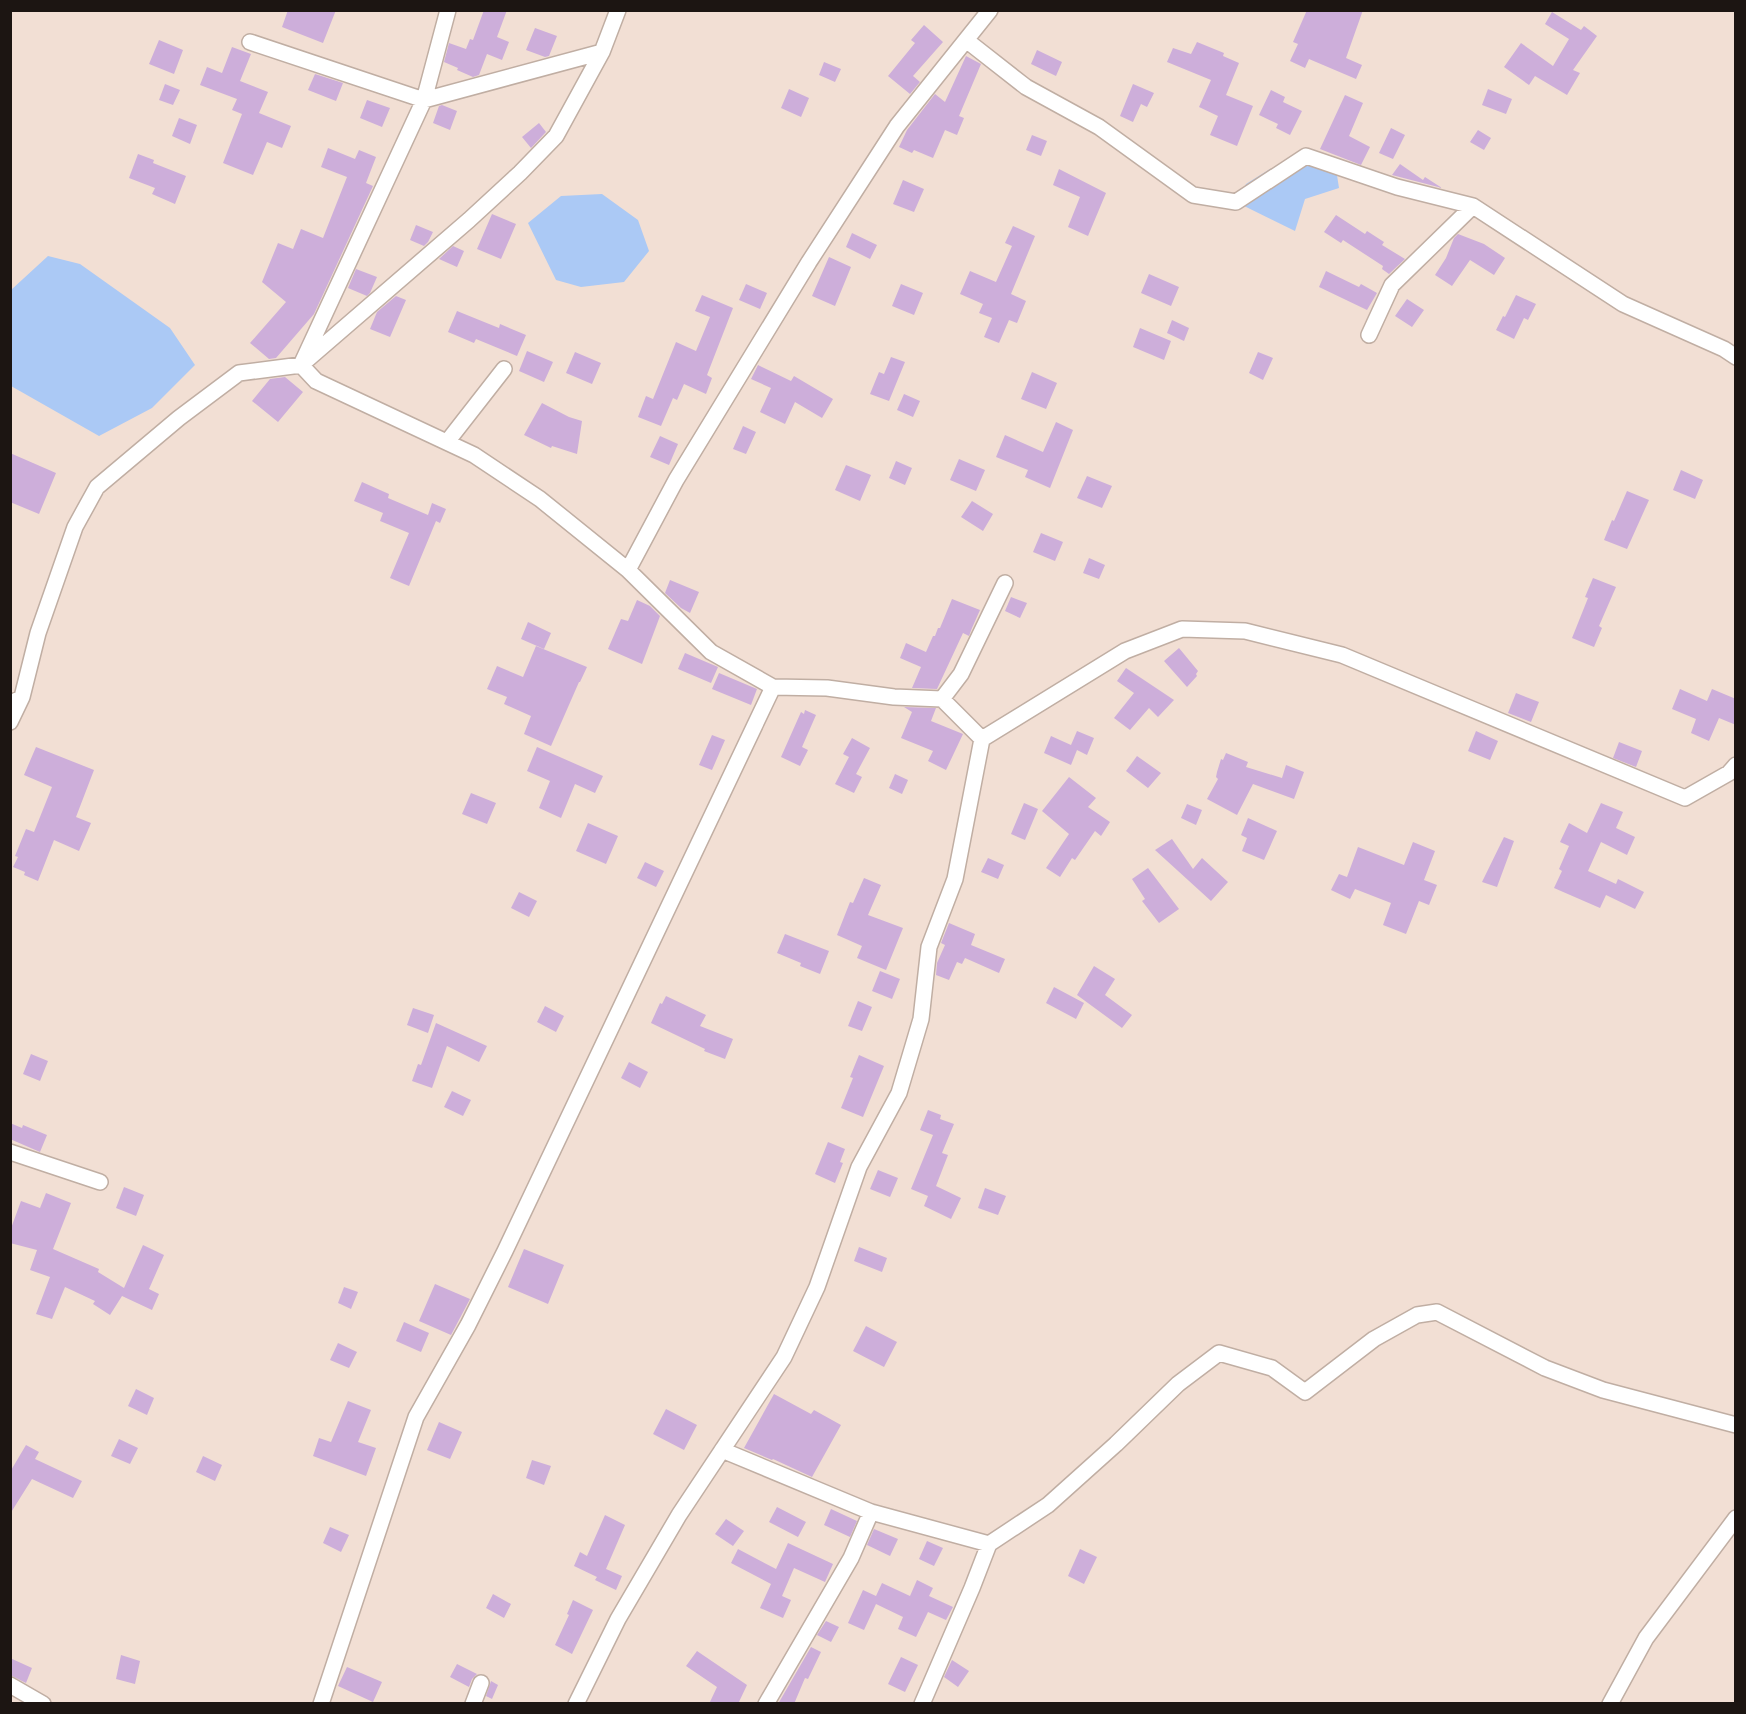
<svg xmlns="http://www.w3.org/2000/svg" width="1746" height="1714" viewBox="0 0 1746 1714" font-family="'Noto Serif',serif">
<rect width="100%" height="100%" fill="#f2dfd4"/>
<!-- water -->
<path fill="#abc9f5" d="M 1334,156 L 1339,188 L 1305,199 L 1295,231 L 1236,202 L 1246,184 L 1270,169 L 1298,165 Z
M 602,194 L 638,220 L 649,251 L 624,282 L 581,287 L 556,280 L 528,223 L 561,196 Z
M 48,256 L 80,264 L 170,328 L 195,365 L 152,408 L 99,436 L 11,386 L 11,290 Z"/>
<!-- building -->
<path fill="#cdaeda" d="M 288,10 L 336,10 L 323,43 L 282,27 Z
M 484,10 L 507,10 L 497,37 L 509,42 L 502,60 L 487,54 L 479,75 L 473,77 L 457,70 L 458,68 L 444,62 L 449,43 L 466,49 L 470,39 L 473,40 Z
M 1307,10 L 1363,10 L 1346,58 L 1362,65 L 1356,79 L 1309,59 L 1305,68 L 1290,61 L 1298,44 L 1293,42 Z
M 1552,12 L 1581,30 L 1584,26 L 1597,36 L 1573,70 L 1580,73 L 1567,95 L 1535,76 L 1529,85 L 1504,67 L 1521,43 L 1553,66 L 1569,39 L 1545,24 Z
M 924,25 L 943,42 L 913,76 L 920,82 L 910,94 L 888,76 L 915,43 L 911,40 Z
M 535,28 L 557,36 L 549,56 L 545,57 L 526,50 Z
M 159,40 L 183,50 L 174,74 L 149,64 Z
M 1197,42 L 1224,53 L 1223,56 L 1239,63 L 1226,95 L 1253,106 L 1237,146 L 1210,135 L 1218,116 L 1199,107 L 1211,80 L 1167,62 L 1173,48 L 1191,54 Z
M 232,47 L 251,54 L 240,81 L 268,92 L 259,113 L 291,126 L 282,148 L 267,142 L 253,175 L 223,163 L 242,114 L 232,110 L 237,99 L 200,85 L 207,67 L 222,73 Z
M 1037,50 L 1062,62 L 1056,76 L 1031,64 Z
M 966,56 L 981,64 L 959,116 L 964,118 L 957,135 L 945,130 L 933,158 L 914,150 L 912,153 L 899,147 L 907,130 L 935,94 L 945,102 Z
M 824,62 L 841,69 L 835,82 L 819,75 Z
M 315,74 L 343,83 L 336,101 L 308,90 Z
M 165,84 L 180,90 L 173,105 L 159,100 Z
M 1133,84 L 1154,93 L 1147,107 L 1141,104 L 1133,122 L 1120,116 Z
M 789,89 L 809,98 L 801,117 L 781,108 Z
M 1488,89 L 1512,99 L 1506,114 L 1482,105 Z
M 1271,90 L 1285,97 L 1283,102 L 1302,111 L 1290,135 L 1276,128 L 1278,124 L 1259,115 Z
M 1345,95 L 1363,103 L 1349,136 L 1370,147 L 1361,165 L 1320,149 Z
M 367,100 L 390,108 L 382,127 L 360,118 Z
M 442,105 L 457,111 L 450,130 L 433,123 L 439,106 Z
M 179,118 L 197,125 L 190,144 L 172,136 Z
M 539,123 L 546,132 L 531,148 L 522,137 Z
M 1391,128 L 1405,135 L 1393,159 L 1379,153 Z
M 1478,130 L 1491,138 L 1484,150 L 1470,142 Z
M 1032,135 L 1047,141 L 1041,156 L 1026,150 Z
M 328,148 L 355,159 L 359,150 L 376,157 L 366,183 L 373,186 L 314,314 L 276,358 L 269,359 L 250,343 L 286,302 L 262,282 L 278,243 L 293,249 L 301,229 L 323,238 L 347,177 L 321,167 Z
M 138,154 L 154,160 L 153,163 L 186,176 L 175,204 L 152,194 L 155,188 L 129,178 Z
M 1400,164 L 1423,180 L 1425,177 L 1442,188 L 1392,175 Z
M 1059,169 L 1106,193 L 1088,236 L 1068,227 L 1080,197 L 1053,185 Z
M 903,180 L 924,189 L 914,212 L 893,204 Z
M 492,214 L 516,224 L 501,259 L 477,249 Z
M 1336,215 L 1365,234 L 1367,231 L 1384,242 L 1382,245 L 1405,259 L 1389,274 L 1382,269 L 1383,266 L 1343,240 L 1341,243 L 1324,232 Z
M 416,225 L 433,232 L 428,242 L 424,246 L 410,240 Z
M 1013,226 L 1035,236 L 1011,294 L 1026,301 L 1017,323 L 1009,320 L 999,343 L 984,337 L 992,318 L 979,313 L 983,304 L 960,294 L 970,271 L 996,282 L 1012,246 L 1005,243 Z
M 852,233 L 877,245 L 870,259 L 846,247 Z
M 1458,234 L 1484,244 L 1505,258 L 1494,275 L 1470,260 L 1452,286 L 1435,275 L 1446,258 L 1454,238 Z
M 453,246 L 464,251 L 457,267 L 439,259 Z
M 829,257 L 851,267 L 835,306 L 812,296 Z
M 356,269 L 377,277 L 370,293 L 367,296 L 348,288 Z
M 1326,271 L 1359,287 L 1361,284 L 1377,293 L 1367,310 L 1319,287 Z
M 1149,274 L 1179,287 L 1171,306 L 1141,293 Z
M 746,284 L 767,293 L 760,309 L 739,300 Z
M 901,284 L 923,293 L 914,315 L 892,306 Z
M 702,295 L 733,308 L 707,375 L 712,378 L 706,394 L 684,384 L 677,400 L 673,398 L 661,426 L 638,417 L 646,396 L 653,399 L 676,342 L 696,351 L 710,317 L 695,311 Z
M 1516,295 L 1536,304 L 1528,320 L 1524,318 L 1514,339 L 1496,330 L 1503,316 L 1505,317 Z
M 396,296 L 406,300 L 390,337 L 370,329 L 377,312 Z
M 1407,299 L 1424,310 L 1412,327 L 1395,316 Z
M 457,311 L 499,328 L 500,324 L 526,335 L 517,356 L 476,339 L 474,343 L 448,332 Z
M 1172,320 L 1189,328 L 1184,341 L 1167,333 Z
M 1140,328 L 1171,341 L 1164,360 L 1133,347 Z
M 527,351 L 553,362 L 544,382 L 519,371 Z
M 575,352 L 601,363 L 592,384 L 566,373 Z
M 1258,352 L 1273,358 L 1263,380 L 1249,373 Z
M 891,357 L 905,362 L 889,401 L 870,394 L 879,372 L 884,374 Z
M 758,365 L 791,381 L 794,376 L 833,399 L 822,418 L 795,402 L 785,424 L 760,412 L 771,388 L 751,379 Z
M 1032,372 L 1057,383 L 1046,409 L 1021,399 Z
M 285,377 L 303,392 L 278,422 L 252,401 L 270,379 Z
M 904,394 L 920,401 L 913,417 L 897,410 Z
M 542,403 L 569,417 L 582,421 L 577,454 L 552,446 L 551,448 L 524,435 Z
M 1056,422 L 1073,430 L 1050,488 L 1025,477 L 1028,470 L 996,457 L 1005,435 L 1043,452 Z
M 743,426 L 756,432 L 746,454 L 733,449 Z
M 660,436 L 678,444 L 669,465 L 650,457 Z
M 10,453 L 56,473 L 39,514 L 10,502 Z
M 959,459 L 985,470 L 976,491 L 950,480 Z
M 896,461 L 912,468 L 905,485 L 889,478 Z
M 846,465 L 871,475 L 860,501 L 835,490 Z
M 1681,470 L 1703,480 L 1695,499 L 1673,490 Z
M 1087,476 L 1112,486 L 1102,508 L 1077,498 Z
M 362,482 L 389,494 L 388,498 L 428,515 L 432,503 L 446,509 L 440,523 L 436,521 L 409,586 L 390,578 L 409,533 L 380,521 L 383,513 L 354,501 Z
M 1627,491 L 1649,500 L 1627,549 L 1604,540 L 1612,520 L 1614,521 Z
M 972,501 L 993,514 L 983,531 L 961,517 Z
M 1041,533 L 1063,542 L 1055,561 L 1033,552 Z
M 1089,558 L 1105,565 L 1099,579 L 1083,573 Z
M 1593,578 L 1616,587 L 1599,626 L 1602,628 L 1594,647 L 1572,638 L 1588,598 L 1585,597 Z
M 670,580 L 699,592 L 690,613 L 681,608 L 665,593 Z
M 1011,597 L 1027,603 L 1020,618 L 1005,611 Z
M 952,599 L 980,610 L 972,628 L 969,636 L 963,633 L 937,689 L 912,688 L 921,667 L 900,658 L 906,643 L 926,652 L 933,636 L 935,636 L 938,628 L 940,628 Z
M 637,600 L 650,606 L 660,616 L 642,664 L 608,649 L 621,619 L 628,621 Z
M 528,622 L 551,633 L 544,649 L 521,639 Z
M 536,646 L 587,667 L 580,682 L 579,682 L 551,746 L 524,734 L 531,716 L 504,704 L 507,697 L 487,689 L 497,666 L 523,677 Z
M 1179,648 L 1198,671 L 1196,674 L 1197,676 L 1187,687 L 1164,661 Z
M 685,653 L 718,667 L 711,683 L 678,669 Z
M 1126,668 L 1174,700 L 1158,717 L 1149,708 L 1130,730 L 1114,718 L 1134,693 L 1117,681 Z
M 719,673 L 757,689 L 751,705 L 712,689 Z
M 1680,689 L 1707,701 L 1712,689 L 1736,699 L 1736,725 L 1719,718 L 1709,741 L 1691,733 L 1696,719 L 1672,709 Z
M 1516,693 L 1539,702 L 1531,722 L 1508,713 Z
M 904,707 L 936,708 L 931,721 L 963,734 L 946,770 L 928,761 L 933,751 L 901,738 L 912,712 Z
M 805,710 L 816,715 L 802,747 L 808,750 L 800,766 L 781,757 L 801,712 L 804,714 Z
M 1077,731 L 1094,738 L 1087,755 L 1077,750 L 1071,765 L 1044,753 L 1051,736 L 1071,745 Z
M 1476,731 L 1498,741 L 1490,760 L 1468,751 Z
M 712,735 L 725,740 L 712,770 L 699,765 Z
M 852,738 L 870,748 L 856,774 L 862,777 L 854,793 L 835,784 L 849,757 L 843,754 Z
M 1619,742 L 1642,751 L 1636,767 L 1613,758 Z
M 36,747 L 94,770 L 76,817 L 91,823 L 79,851 L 54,840 L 38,881 L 24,875 L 25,872 L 13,867 L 18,857 L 15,856 L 26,829 L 34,832 L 52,787 L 24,775 Z
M 537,747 L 603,776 L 595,793 L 575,784 L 561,818 L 539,808 L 550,781 L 527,771 Z
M 1226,753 L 1248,762 L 1246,767 L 1282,778 L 1286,765 L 1304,772 L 1294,799 L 1253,784 L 1237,815 L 1207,799 L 1218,779 L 1216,777 L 1217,772 L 1221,759 L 1223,760 Z
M 1137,756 L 1161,773 L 1148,788 L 1126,771 Z
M 895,774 L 908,780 L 902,794 L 889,788 Z
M 1069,777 L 1096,798 L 1088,807 L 1110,822 L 1101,836 L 1095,831 L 1075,860 L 1072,858 L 1060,877 L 1046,868 L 1069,834 L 1042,811 Z
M 471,793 L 496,803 L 487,824 L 462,814 Z
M 1024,803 L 1038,809 L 1025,840 L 1011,834 Z
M 1601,803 L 1623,812 L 1616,828 L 1635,837 L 1627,855 L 1601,842 L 1588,871 L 1616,884 L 1618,879 L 1644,892 L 1635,909 L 1606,895 L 1600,908 L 1554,888 L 1562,871 L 1559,869 L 1569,846 L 1560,842 L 1569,823 L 1587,833 Z
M 1187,804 L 1202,810 L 1196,825 L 1181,818 Z
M 1248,818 L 1277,831 L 1264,860 L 1242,851 L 1247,838 L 1241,835 Z
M 588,823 L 618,836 L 606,864 L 576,851 Z
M 1504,837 L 1514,841 L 1497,887 L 1482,882 Z
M 1172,839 L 1193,869 L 1202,858 L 1228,882 L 1211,901 L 1155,850 Z
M 1413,842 L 1435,851 L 1424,880 L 1437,885 L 1429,905 L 1419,901 L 1406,934 L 1383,925 L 1391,903 L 1355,889 L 1350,899 L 1331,890 L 1339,874 L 1347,877 L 1358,847 L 1404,865 Z
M 988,858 L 1004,865 L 998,879 L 981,872 Z
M 645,862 L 664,871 L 656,887 L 637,878 Z
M 1148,868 L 1179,909 L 1159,923 L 1142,901 L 1145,899 L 1132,879 Z
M 864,878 L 881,885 L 868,915 L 903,928 L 886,970 L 857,958 L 862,946 L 837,935 L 850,902 L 853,903 Z
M 519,892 L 537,901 L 529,917 L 511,908 Z
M 949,923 L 975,934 L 971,945 L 1005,959 L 999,973 L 965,958 L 962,964 L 957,962 L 949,980 L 936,975 L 937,963 L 945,945 L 941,943 Z
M 785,934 L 829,951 L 820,974 L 800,966 L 801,963 L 777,953 Z
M 1094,966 L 1115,979 L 1105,995 L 1132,1015 L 1122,1028 L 1077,995 Z
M 880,971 L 900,979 L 892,999 L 872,991 Z
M 1054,987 L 1084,1003 L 1076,1019 L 1046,1003 Z
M 666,996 L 706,1015 L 700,1026 L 733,1039 L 725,1059 L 704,1051 L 705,1049 L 651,1023 L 660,1003 L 662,1004 Z
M 858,1001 L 872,1007 L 862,1031 L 848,1026 Z
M 545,1006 L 564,1016 L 556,1032 L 537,1022 Z
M 413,1008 L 434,1015 L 428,1033 L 407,1025 Z
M 436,1023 L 487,1046 L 479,1062 L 447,1046 L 432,1088 L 412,1081 L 418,1064 L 421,1065 Z
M 31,1054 L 48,1061 L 40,1081 L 23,1074 Z
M 859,1055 L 884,1066 L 863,1117 L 841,1108 L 853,1078 L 850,1077 Z
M 629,1062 L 648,1072 L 640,1088 L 621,1078 Z
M 452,1091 L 471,1100 L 463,1116 L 444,1107 Z
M 928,1110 L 941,1115 L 940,1119 L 954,1124 L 942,1153 L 948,1155 L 936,1186 L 961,1198 L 951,1219 L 924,1206 L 928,1196 L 911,1189 L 933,1135 L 920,1130 Z
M 10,1123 L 22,1128 L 23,1125 L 47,1135 L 40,1152 L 10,1139 Z
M 828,1142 L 845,1149 L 840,1162 L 843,1163 L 835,1183 L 815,1174 Z
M 878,1170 L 898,1178 L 890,1197 L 870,1189 Z
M 124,1187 L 144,1195 L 136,1216 L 116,1208 Z
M 985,1188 L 1006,1196 L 998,1215 L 978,1208 Z
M 46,1193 L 71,1203 L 53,1249 L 99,1269 L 98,1272 L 124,1288 L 143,1245 L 164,1255 L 149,1289 L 159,1294 L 152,1310 L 122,1296 L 110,1315 L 93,1304 L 95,1301 L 65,1287 L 52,1319 L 36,1314 L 50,1277 L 30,1270 L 37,1250 L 10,1243 L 10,1231 L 21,1201 L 40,1208 Z
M 859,1247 L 887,1258 L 882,1272 L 854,1261 Z
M 524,1249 L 564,1265 L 548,1304 L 508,1287 Z
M 435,1284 L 470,1299 L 451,1335 L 419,1321 Z
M 344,1287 L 358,1292 L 351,1309 L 338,1303 Z
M 404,1322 L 429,1333 L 421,1352 L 396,1341 Z
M 866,1326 L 897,1342 L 884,1367 L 853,1351 Z
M 338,1343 L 357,1352 L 349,1368 L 330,1360 Z
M 136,1389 L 154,1398 L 147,1415 L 128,1406 Z
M 774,1394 L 811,1414 L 814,1410 L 841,1425 L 812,1477 L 773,1459 L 772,1460 L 744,1448 Z
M 348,1401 L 371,1410 L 358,1442 L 376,1448 L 366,1476 L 313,1456 L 319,1438 L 331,1442 Z
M 666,1409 L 697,1425 L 684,1450 L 653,1434 Z
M 439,1422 L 462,1432 L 450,1459 L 427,1450 Z
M 119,1439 L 138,1448 L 130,1464 L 111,1456 Z
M 26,1445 L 39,1452 L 35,1459 L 82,1481 L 73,1498 L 32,1479 L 10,1514 L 10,1472 Z
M 203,1456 L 222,1465 L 215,1481 L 196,1472 Z
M 532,1460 L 551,1466 L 544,1485 L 526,1478 Z
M 777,1507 L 806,1522 L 798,1537 L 769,1522 Z
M 831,1509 L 857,1521 L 850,1537 L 824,1525 Z
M 605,1515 L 625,1525 L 606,1569 L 622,1576 L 616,1590 L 595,1580 L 597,1577 L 574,1566 L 580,1552 L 587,1556 Z
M 726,1519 L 744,1531 L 733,1546 L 715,1534 Z
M 330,1527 L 349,1535 L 341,1552 L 323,1543 Z
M 874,1529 L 898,1539 L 890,1556 L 867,1545 Z
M 927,1541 L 943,1548 L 934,1566 L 919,1559 Z
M 788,1543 L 833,1564 L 825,1582 L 794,1568 L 782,1596 L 791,1600 L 783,1618 L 760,1608 L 771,1584 L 731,1563 L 738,1549 L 776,1569 Z
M 1080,1549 L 1097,1557 L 1084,1584 L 1068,1576 Z
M 917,1580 L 933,1588 L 929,1596 L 953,1607 L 946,1620 L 928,1612 L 916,1637 L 898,1629 L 903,1617 L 876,1604 L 864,1630 L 848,1623 L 863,1590 L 876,1596 L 882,1583 L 910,1596 Z
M 493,1594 L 511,1604 L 504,1618 L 486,1608 Z
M 573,1600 L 593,1610 L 572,1654 L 555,1645 L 569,1615 L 567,1614 Z
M 826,1621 L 839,1627 L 831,1642 L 817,1635 Z
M 811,1647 L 821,1652 L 808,1679 L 805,1678 L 794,1704 L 778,1704 Z
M 697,1651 L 747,1685 L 738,1704 L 709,1704 L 717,1687 L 686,1666 Z
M 121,1655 L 140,1661 L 135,1684 L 116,1679 Z
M 901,1657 L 918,1665 L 905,1692 L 888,1684 Z
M 10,1658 L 32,1668 L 26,1683 L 10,1675 Z
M 952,1660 L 969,1671 L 958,1687 L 944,1677 Z
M 457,1664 L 477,1674 L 472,1679 L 469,1687 L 450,1677 Z
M 347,1667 L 382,1682 L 373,1702 L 338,1686 Z
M 491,1681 L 498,1685 L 492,1699 L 486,1696 Z"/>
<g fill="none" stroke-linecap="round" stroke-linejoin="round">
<defs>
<path id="minor" d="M 618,10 L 602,52 L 556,136 L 520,173 L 469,220 L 301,365 L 316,381 L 474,455 L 540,499 L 628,570 L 711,652 L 773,687 L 827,688 L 894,697 L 942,699 L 961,674 L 1005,583
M 966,40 L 1026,87 L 1099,127 L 1193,195 L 1236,202 L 1306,156 L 1397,187 L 1473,206 L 1623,304 L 1724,349 L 1736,357
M 250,42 L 424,100 L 602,52
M 1369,335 L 1392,285 L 1473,206
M 447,442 L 504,369
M 628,570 L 676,480 L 809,262 L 897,126 L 990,10
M 942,699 L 982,739
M 10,704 L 22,697 L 38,633 L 75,527 L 97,487 L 179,418 L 239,373 L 301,365 L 424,100 L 448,10
M 10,722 L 22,697
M 10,1152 L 100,1182
M 722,1450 L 871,1512 L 989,1544 L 1048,1505 L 1116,1444 L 1178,1384 L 1219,1353 L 1272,1368 L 1305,1392 L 1374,1339 L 1417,1315 L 1437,1312 L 1545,1368 L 1603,1390 L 1736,1425
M 10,1685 L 43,1704
M 321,1704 L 416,1417 L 468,1325 L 505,1251 L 773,687
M 473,1704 L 481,1683
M 576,1704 L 618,1619 L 679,1515 L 784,1357 L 817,1287 L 859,1167 L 899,1093 L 921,1019 L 929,947 L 955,879 L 982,739 L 1125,651 L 1182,629 L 1245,631 L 1342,655 L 1685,798 L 1729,773 L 1736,765
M 766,1704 L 851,1558 L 871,1512
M 922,1704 L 972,1588 L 989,1544
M 1610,1704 L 1646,1638 L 1736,1518"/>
</defs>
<!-- minor casing -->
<use href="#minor" stroke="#c0aea3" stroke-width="18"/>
<!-- minor -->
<use href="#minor" stroke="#fff" stroke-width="15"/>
</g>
<!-- border -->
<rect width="1746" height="1714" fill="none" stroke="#1c1512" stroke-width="24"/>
</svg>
